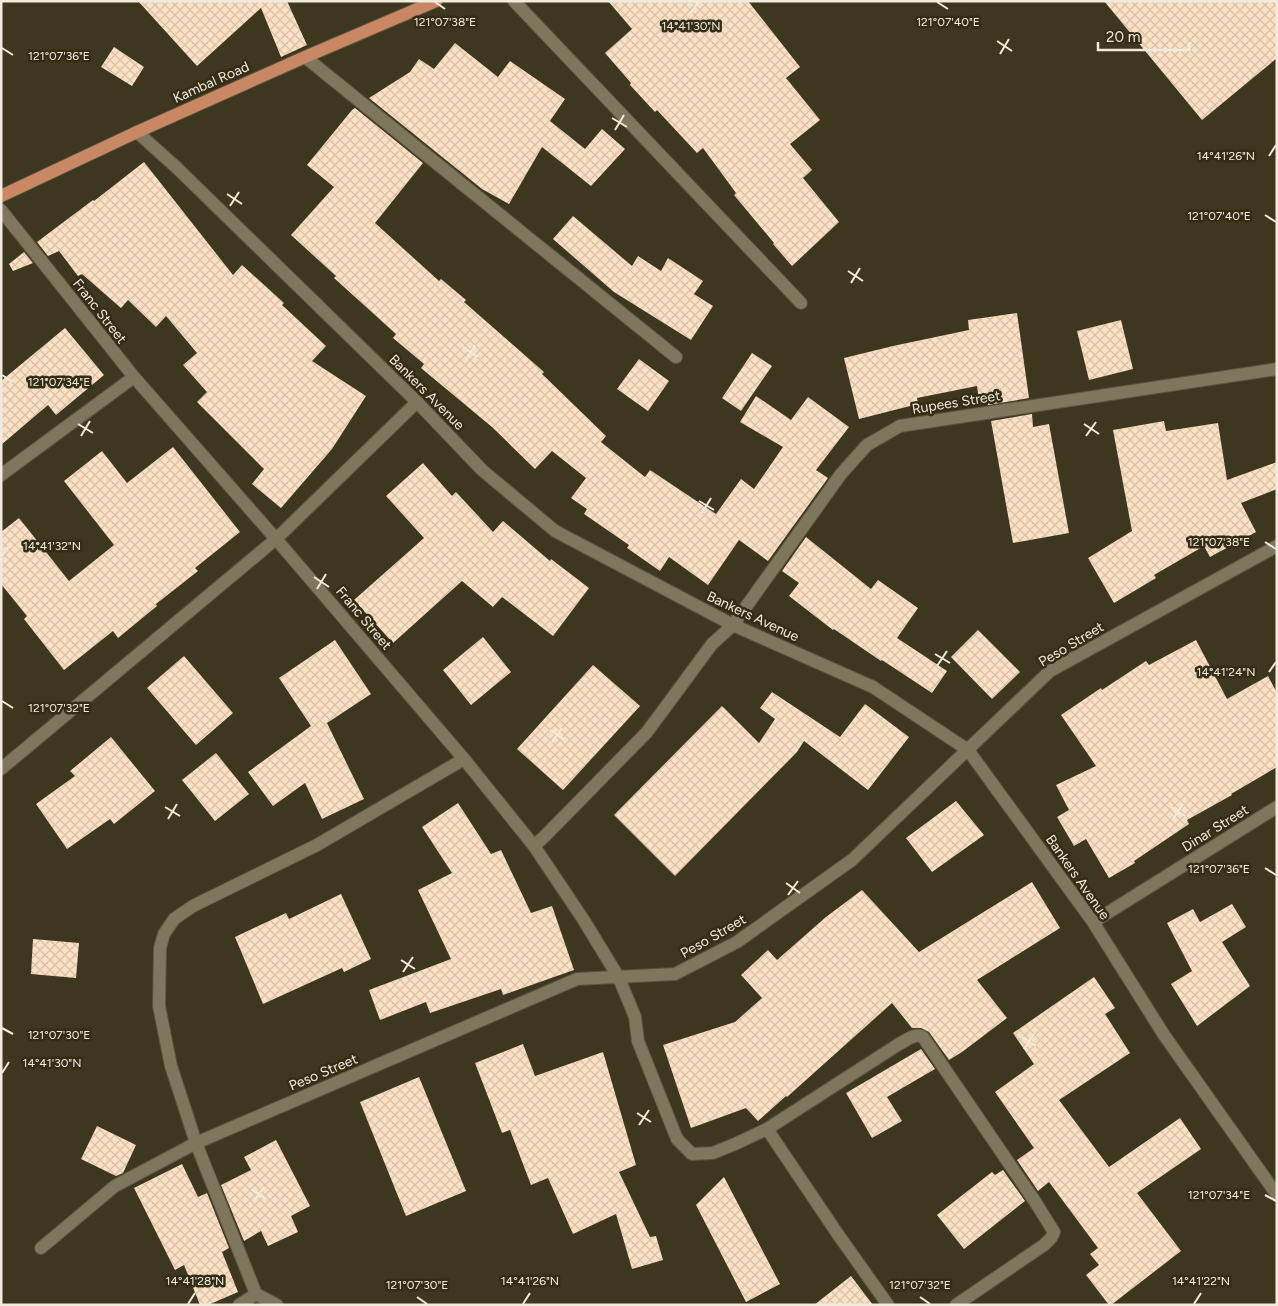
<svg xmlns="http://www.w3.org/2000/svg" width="1278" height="1306" viewBox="0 0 1278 1306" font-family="Figtree,sans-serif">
<defs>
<pattern id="building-cross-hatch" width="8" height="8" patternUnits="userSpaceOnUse" patternTransform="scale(1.25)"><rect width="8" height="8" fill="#fbe0c4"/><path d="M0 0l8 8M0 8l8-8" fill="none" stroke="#d7c1aa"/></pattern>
</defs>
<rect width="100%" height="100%" fill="#3e3720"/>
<!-- building -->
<path fill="url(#building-cross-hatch)" d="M 138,1 L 287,1 L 307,45 L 281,57 L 261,8 L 197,66 Z
M 608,1 L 748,1 L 800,67 L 786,78 L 820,120 L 790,144 L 812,170 L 803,178 L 839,222 L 792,266 L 773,244 L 774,243 L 734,195 L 736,193 L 703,148 L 697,153 L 657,110 L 655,112 L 630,85 L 631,83 L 605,53 L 632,29 Z
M 1104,1 L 1277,1 L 1277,58 L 1202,120 Z
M 455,43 L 498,77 L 510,61 L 565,99 L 550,121 L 585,149 L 602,129 L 625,149 L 591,186 L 542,147 L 509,204 L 482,189 L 369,98 L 410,72 L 419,59 L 434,69 Z
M 114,47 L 144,67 L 132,86 L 101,67 Z
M 355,108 L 423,163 L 375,223 L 439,281 L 441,279 L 466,300 L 464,302 L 544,372 L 542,374 L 606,436 L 601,442 L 645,477 L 650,470 L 716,514 L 741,479 L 754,489 L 783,447 L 740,422 L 756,396 L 791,420 L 808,397 L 849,427 L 816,470 L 828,478 L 768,561 L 739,540 L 708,585 L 669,557 L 660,571 L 627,548 L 629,545 L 584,514 L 587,509 L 571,498 L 586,478 L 552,451 L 535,469 L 492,427 L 421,368 L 424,364 L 393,338 L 396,334 L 334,278 L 336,276 L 291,235 L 334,187 L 307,165 L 352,110 Z
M 144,162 L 233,275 L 242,265 L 284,303 L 282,305 L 326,346 L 312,361 L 366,396 L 332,449 L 281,508 L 252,484 L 264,469 L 197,402 L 207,392 L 183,365 L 197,353 L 166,316 L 156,327 L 128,300 L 121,308 L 82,274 L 78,276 L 59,251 L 48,256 L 37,242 L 93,200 L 94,201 Z
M 573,216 L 632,266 L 638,256 L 661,271 L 668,258 L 703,281 L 694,294 L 713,306 L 691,340 L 614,292 L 553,239 Z
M 24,252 L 33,263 L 13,271 L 9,264 Z
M 1017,313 L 1029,398 L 988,405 L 987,399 L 979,400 L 977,386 L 917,398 L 918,404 L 859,419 L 844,358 L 893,346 L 969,330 L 968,320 Z
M 1121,320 L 1133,369 L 1089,380 L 1077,331 Z
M 65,328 L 104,375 L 56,415 L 48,405 L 1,445 L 1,381 Z
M 752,353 L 772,366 L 741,411 L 722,398 Z
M 639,359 L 669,381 L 648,411 L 617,389 Z
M 1032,414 L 1033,427 L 1049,424 L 1069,533 L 1013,543 L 991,421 Z
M 1164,421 L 1166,431 L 1218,423 L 1227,480 L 1277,462 L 1277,489 L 1241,503 L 1256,532 L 1210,557 L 1204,546 L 1154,575 L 1156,578 L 1114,603 L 1088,558 L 1132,531 L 1113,430 Z
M 173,447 L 240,532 L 195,568 L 198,571 L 156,604 L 157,606 L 118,638 L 113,631 L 64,670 L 24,619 L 27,616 L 1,584 L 1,532 L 19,518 L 69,581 L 114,545 L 64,481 L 102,451 L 127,483 Z
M 423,463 L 452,496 L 456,492 L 493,532 L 503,521 L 550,561 L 551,559 L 589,588 L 553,636 L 502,597 L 493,607 L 462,581 L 393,643 L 354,600 L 424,538 L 386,496 Z
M 806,537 L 871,589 L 878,580 L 918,608 L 897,638 L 947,671 L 932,693 L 882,660 L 881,661 L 834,629 L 833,630 L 789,596 L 799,583 L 782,571 Z
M 978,630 L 1020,672 L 992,699 L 951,657 Z
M 483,637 L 511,672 L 471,705 L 443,670 Z
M 335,640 L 371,694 L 327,723 L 364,799 L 322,819 L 305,783 L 273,806 L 248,772 L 311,726 L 279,678 Z
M 1196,640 L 1227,699 L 1268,676 L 1277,693 L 1277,767 L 1231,794 L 1232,795 L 1187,820 L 1189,824 L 1134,861 L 1135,863 L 1109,878 L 1086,839 L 1074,846 L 1057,817 L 1069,810 L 1056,785 L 1096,766 L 1061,715 L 1101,688 L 1102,690 L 1146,661 L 1149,665 Z
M 184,656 L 233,713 L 196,745 L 147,688 Z
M 593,665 L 640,706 L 563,790 L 517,749 Z
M 772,692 L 840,737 L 865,704 L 909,737 L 868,790 L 804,741 L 797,752 L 675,876 L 614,815 L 722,706 L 759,743 L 775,719 L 760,708 Z
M 111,737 L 155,791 L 114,824 L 110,819 L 67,849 L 36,804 L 75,776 L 70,771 Z
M 216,753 L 249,794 L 215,821 L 182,780 Z
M 956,801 L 984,835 L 932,872 L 906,838 Z
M 458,803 L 491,854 L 501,850 L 531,913 L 552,906 L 574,970 L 503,995 L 501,989 L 430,1013 L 426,1002 L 380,1020 L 369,990 L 451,959 L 418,890 L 452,873 L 422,827 Z
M 1032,882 L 1060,928 L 977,980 L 1007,1018 L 962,1052 L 949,1060 L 929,1032 L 921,1028 L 912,1028 L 892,1003 L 787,1097 L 786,1096 L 758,1121 L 746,1108 L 691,1128 L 663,1045 L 735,1022 L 762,998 L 741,975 L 768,950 L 777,960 L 826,917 L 862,890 L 919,952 Z
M 341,894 L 371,959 L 344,972 L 342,968 L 263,1004 L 235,937 L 286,913 L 289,919 Z
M 1232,904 L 1246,927 L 1222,942 L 1250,986 L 1197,1026 L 1171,984 L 1192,971 L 1167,923 L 1193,909 L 1200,922 Z
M 33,939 L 79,943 L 76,978 L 31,974 Z
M 1094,977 L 1115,1008 L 1105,1014 L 1130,1053 L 1059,1100 L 1109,1167 L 1180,1118 L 1201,1149 L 1137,1193 L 1181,1251 L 1111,1305 L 1109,1305 L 1086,1275 L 1099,1265 L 1090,1254 L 1098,1248 L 1049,1182 L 1038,1191 L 1017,1160 L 1034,1148 L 995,1092 L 1034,1064 L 1013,1033 Z
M 523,1044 L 535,1076 L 603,1052 L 636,1165 L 619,1172 L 650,1237 L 656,1236 L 663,1260 L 632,1269 L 616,1214 L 573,1234 L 548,1178 L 531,1185 L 510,1130 L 502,1133 L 475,1063 Z
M 921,1049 L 935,1069 L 887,1097 L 902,1121 L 872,1138 L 846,1093 Z
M 419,1077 L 466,1191 L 406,1216 L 360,1102 Z
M 97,1126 L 136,1145 L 123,1173 L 116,1176 L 81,1159 Z
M 276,1140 L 310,1206 L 291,1216 L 298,1232 L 268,1246 L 261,1231 L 244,1241 L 221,1185 L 251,1170 L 244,1157 Z
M 182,1164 L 198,1197 L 207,1193 L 229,1248 L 222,1252 L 238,1292 L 208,1305 L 200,1305 L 184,1265 L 175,1270 L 134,1188 Z
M 1003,1170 L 1025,1201 L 964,1249 L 937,1215 L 992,1172 L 995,1175 Z
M 724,1177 L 780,1284 L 746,1302 L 696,1205 Z
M 851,1276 L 873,1305 L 814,1305 Z"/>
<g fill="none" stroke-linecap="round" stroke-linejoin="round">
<defs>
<path id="minor" d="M 514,1 L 801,303
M 305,57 L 676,357
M 137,132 L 177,168 L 417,402 L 482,470 L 555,531 L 733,625 L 873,687 L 968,750 L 1093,922 L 1164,1035 L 1277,1195
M 1,210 L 134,377 L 276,539 L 464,759 L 534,846 L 583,919 L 619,978 L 635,1017 L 638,1041 L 677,1139 L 692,1154 L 713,1153 L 735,1144 L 767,1129 L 899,1044 C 906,1041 915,1032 923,1037 L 1034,1200 L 1054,1232 L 1051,1238 L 1044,1245 L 956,1305
M 1,475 L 134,377
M 1,769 L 276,539 L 417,402
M 534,846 L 545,836 L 647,732 L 712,644 L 733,625 L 841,474 L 867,445 L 900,426 L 1277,369
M 1093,922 L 1277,807
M 767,1129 L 837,1233 L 888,1305
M 41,1248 L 115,1186 L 196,1143 L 577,979 L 675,974 L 737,942 L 852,860 L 1050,671 L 1277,546
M 239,1305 L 256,1294
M 277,1305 L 256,1294 L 196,1143 L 171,1066 L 159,1006 L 160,948 L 164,934 L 174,919 L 193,906 L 317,845 L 464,759"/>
<path id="major" d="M 1,196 L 137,132 L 305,57 L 436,1"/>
</defs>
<!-- minor casing -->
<use href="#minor" stroke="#5a533f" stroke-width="14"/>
<!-- major casing -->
<use href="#major" stroke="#5a533f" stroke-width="14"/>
<!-- minor -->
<use href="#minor" stroke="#7e765d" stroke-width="12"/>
<!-- major -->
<use href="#major" stroke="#ca8763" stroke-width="12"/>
</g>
<!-- ticks -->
<path fill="none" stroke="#f0ebdd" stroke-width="2" d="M 435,2 L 445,9M 937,2 L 948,9M 691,13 L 698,2M 997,41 L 1012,51M 2,48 L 13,55M 1000,54 L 1009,39M 612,118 L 627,127M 615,130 L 624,115M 1269,156 L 1276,145M 227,194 L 242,204M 230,206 L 239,192M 1265,215 L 1276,222M 848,271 L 863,281M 851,283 L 860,268M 463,347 L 478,357M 466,360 L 475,345M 2,375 L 13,382M 78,424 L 93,433M 1084,424 L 1099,434M 81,436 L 90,421M 1086,436 L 1096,422M 699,501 L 714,510M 702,513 L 711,498M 1265,542 L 1276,549M 2,556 L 9,546M 314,577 L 329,587M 317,589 L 326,574M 935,654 L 950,663M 937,666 L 947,651M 1269,672 L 1276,662M 2,701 L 13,708M 550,730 L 565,740M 552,742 L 562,728M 165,807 L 180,816M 1171,807 L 1185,816M 168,819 L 177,804M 1173,819 L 1183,804M 1265,868 L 1276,875M 786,883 L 800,893M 788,895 L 798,881M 401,960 L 415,969M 403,972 L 413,957M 2,1028 L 13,1034M 1022,1037 L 1036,1046M 1024,1049 L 1034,1034M 2,1073 L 9,1062M 637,1113 L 651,1122M 639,1125 L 649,1110M 252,1189 L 266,1199M 1265,1195 L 1276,1201M 254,1201 L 264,1187M 417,1297 L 427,1304M 920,1297 L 930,1304M 188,1304 L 195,1293M 523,1304 L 530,1293M 1194,1304 L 1201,1293"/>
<g text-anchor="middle" stroke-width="5" stroke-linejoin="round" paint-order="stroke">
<!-- street labels -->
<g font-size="14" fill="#f0ebdd" stroke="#332d16">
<text transform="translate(211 82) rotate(-24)" y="5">Kambal Road</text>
<text transform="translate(100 311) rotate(52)" y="5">Franc Street</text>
<text transform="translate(427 392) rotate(45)" y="5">Bankers Avenue</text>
<text transform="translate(956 402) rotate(-9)" y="5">Rupees Street</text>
<text transform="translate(753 616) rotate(25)" y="5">Bankers Avenue</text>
<text transform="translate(364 618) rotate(50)" y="5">Franc Street</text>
<text transform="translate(1071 644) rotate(-31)" y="5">Peso Street</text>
<text transform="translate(1215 828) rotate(-32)" y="5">Dinar Street</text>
<text transform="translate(1078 877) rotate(55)" y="5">Bankers Avenue</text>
<text transform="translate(713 936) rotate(-30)" y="5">Peso Street</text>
<text transform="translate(323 1072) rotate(-23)" y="5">Peso Street</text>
</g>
</g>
<g font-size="12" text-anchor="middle" fill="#f0ebdd" stroke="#332d16" stroke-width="5" stroke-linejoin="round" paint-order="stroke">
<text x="445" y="26">121°07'38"E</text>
<text x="948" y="26">121°07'40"E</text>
<text x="691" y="30">14°41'30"N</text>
<text x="59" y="60">121°07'36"E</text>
<text x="1226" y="160">14°41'26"N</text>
<text x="1219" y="220">121°07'40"E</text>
<text x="59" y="386">121°07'34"E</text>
<text x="1219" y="546">121°07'38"E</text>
<text x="52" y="550">14°41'32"N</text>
<text x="1226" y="676">14°41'24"N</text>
<text x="59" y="712">121°07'32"E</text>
<text x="1219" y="873">121°07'36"E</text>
<text x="59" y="1039">121°07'30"E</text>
<text x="52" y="1067">14°41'30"N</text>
<text x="1219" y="1199">121°07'34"E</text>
<text x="195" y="1285">14°41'28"N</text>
<text x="530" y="1285">14°41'26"N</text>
<text x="1201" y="1285">14°41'22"N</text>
<text x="417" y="1289">121°07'30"E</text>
<text x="920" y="1289">121°07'32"E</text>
</g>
<!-- border -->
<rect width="1278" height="1306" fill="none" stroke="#f0ebdd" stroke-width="5"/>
<!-- scale -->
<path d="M1098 42v8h91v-8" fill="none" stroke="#f0ebdd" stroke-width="2.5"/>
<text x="1106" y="42" font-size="15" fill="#f0ebdd" stroke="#332d16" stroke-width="4" paint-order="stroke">20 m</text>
</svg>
